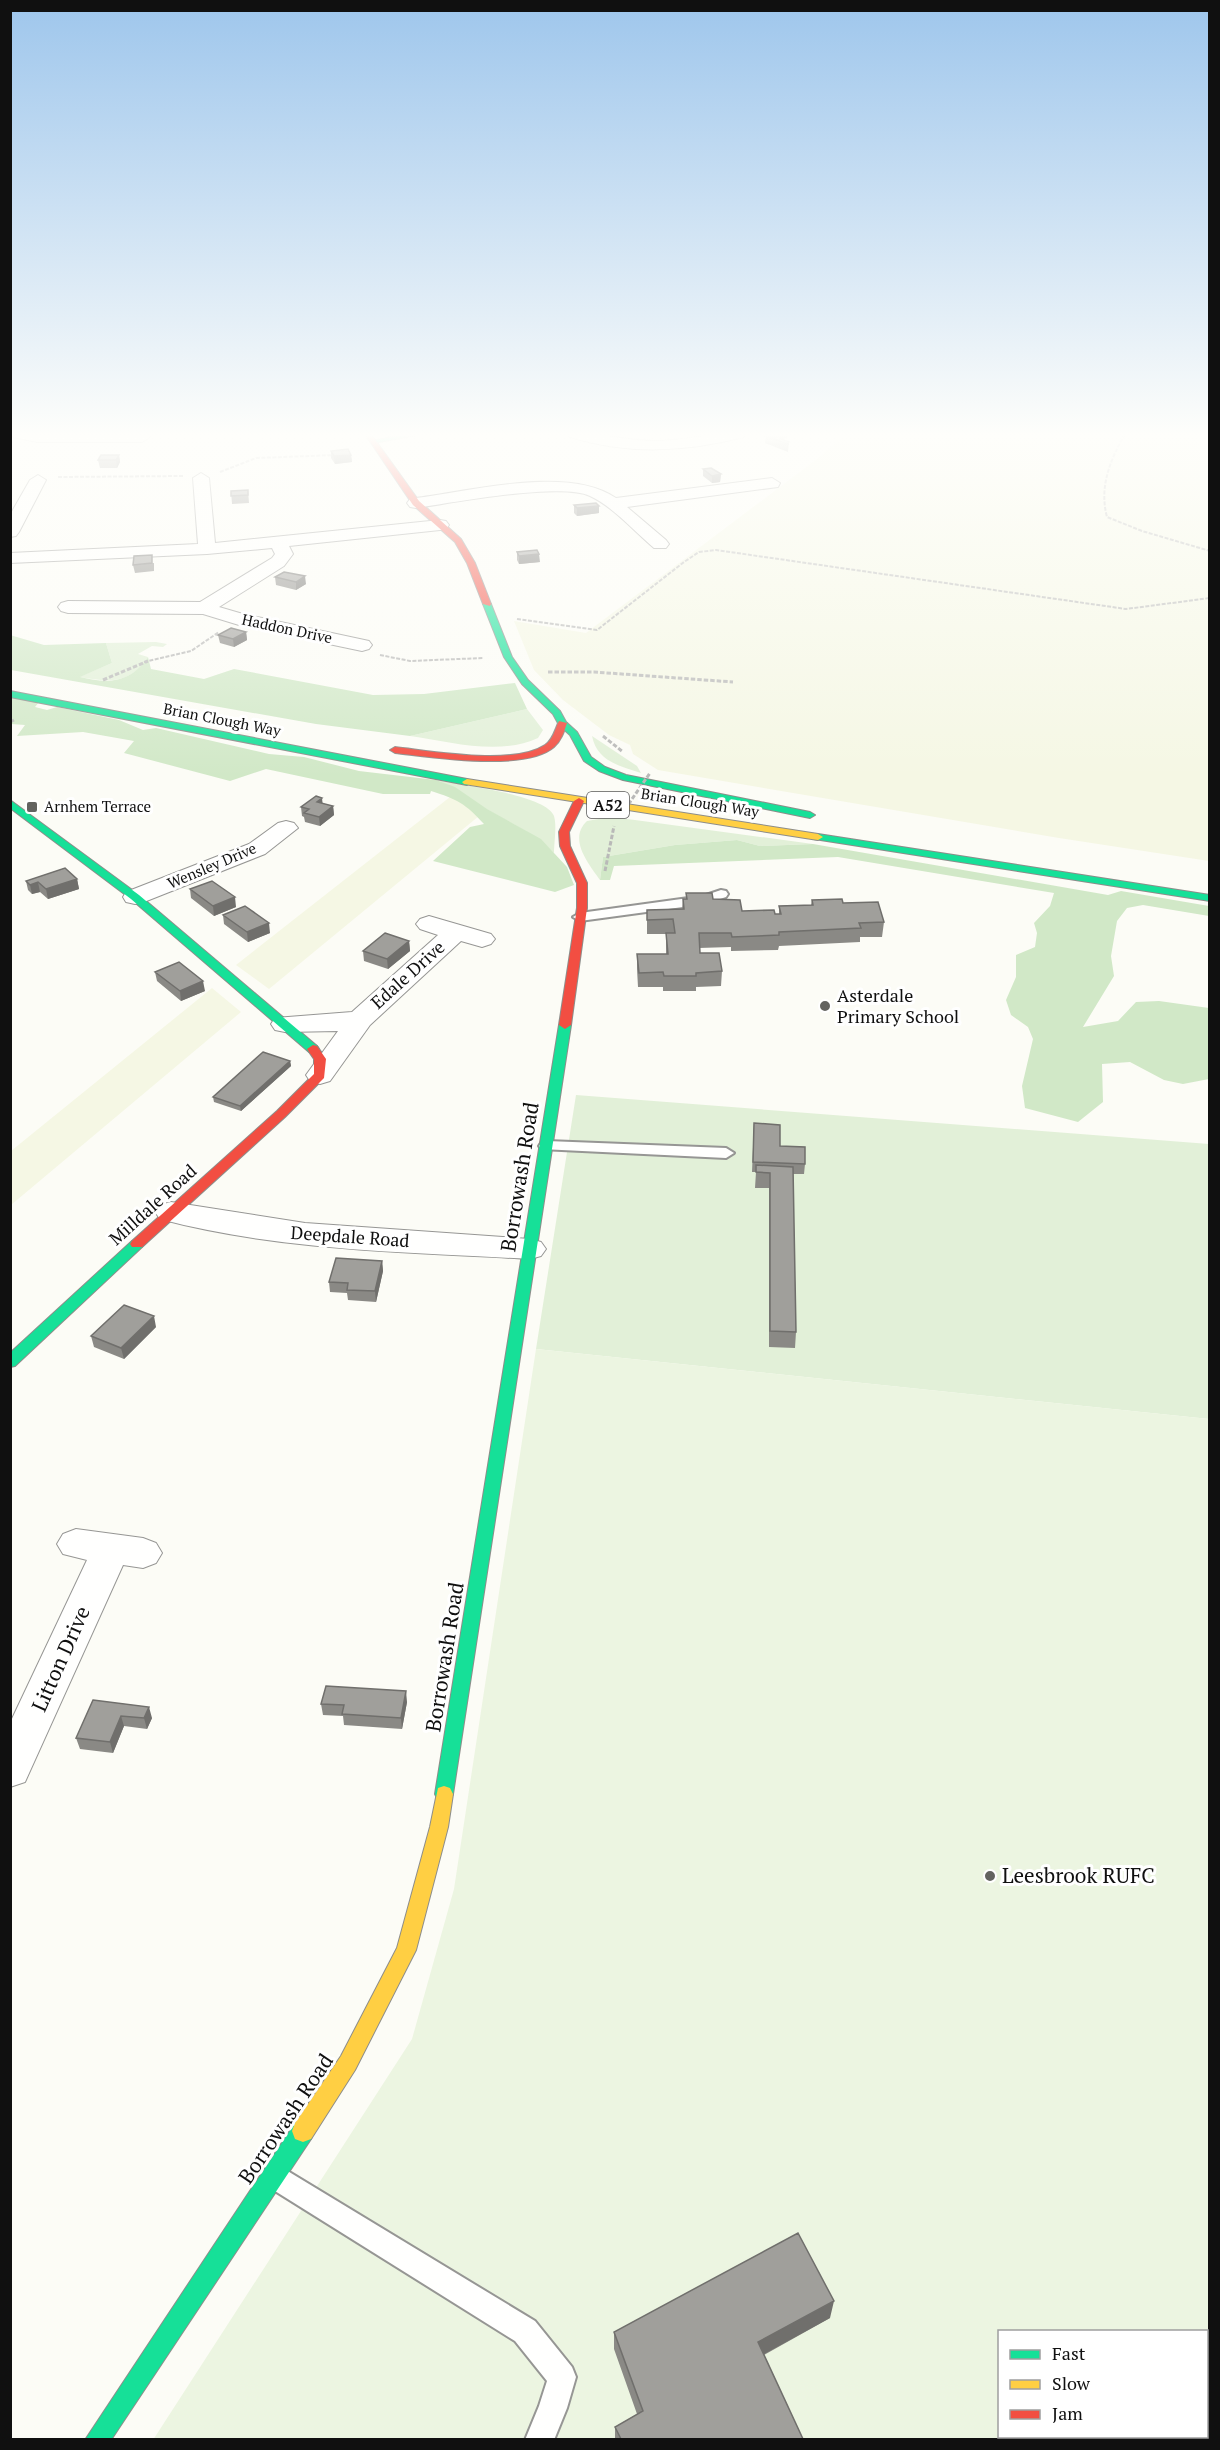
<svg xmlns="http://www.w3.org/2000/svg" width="1220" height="2450" viewBox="0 0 1220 2450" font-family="'PT Serif',serif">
<rect width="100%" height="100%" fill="#fcfcf6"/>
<!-- farmland -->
<path fill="#f5f7e4" d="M 846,434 L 1209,434 L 1209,861 L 1059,838 L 658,770 L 633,754 L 630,745 L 609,735 L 563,700 L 534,670 L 514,621 L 586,633 L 817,459 Z
M 450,797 L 458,799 L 479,816 L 269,989 L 236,965 Z
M 212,988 L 241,1012 L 11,1205 L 11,1151 Z"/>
<!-- green -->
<path fill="#e2f0d8" d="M 156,642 L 167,644 L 163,647 L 152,646 L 138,654 L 148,657 C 129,685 109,682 79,677 L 112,663 L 106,643 Z
M 527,709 L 543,730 L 538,738 C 499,756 451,742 410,736 Z
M 592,736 L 637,766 L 641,773 C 619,766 597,761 592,736 Z
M 436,780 C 458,785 546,794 554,816 C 557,826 554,843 554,853 C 535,833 511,824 488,810 C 468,798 459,789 436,780 Z
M 610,817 L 635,820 L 813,844 L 760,846 L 737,840 L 675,845 L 603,857 L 600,880 C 588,863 568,839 587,821 Z
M 576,1095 L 1209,1144 L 1209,1419 L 536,1349 Z"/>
<!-- forest -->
<path fill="#d1e8c7" d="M 10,635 L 44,645 L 106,643 L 112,663 L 80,677 C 109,684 130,683 148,657 L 151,669 L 204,679 L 234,669 L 373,695 L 424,694 L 515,683 L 527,709 L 410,736 L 316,724 L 11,670 Z
M 10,697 L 39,702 L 35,707 L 47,710 L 57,707 L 119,720 L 143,730 L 156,728 L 269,754 L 304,757 L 359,771 L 436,780 L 455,787 L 487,809 L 541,839 L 567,867 L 574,885 L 555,892 L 433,861 L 470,827 L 484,824 C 466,804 457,799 431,791 L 430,794 L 383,794 L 266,769 L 230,781 L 124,753 L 134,741 L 83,732 L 17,736 L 25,725 L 11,724 Z
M 737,840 L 760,846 L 813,844 L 1108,895 L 1121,891 L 1209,906 L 1209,916 L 1143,905 L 1127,908 L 1117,921 L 1111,956 L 1114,976 L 1083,1027 L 1118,1021 L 1136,1002 L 1159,1001 L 1209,1008 L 1209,1079 L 1183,1084 L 1164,1080 L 1130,1062 L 1102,1064 L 1103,1102 L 1078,1122 L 1025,1108 L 1022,1086 L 1033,1039 L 1028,1027 L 1011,1015 L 1006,1000 L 1016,977 L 1016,955 L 1035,947 L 1037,933 L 1034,923 L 1050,906 L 1054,893 L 838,857 L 614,866 L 610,880 L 600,880 L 603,857 L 675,845 Z"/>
<!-- pitch -->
<path fill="#ecf5e1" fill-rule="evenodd" d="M 536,1349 L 1209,1419 L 1209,2439 L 153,2440 L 412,2039 L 454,1889 ZM 1000,2332 L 1206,2332 L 1206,2436 L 1000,2436 Z"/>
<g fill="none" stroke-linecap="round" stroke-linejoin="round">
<defs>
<path id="lane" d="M 721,890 L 726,891 L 728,894 L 726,897 L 705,904 L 580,921 L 573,917 L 580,913 L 703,896 Z
M 547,1141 L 726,1148 L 734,1153 L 726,1158 L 541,1149 L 539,1146 L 541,1143 Z
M 276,2164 L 535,2321 L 572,2367 L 576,2377 L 567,2408 L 554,2440 L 525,2440 L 539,2406 L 547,2381 L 515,2341 L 267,2186 L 263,2177 L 267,2168 Z"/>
<path id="street" d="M 11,434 L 148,434 L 150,437 L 142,442 L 37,442 L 13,437 Z
M 568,434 C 597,432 627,441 657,441 C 687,440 716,432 746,434 L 744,437 C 685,452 628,455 570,437 Z
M 201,473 L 209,478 L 215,543 L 440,520 L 446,521 L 449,525 L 446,529 L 440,530 L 289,546 L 293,554 L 284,566 L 219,607 L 243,614 L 369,641 L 372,645 L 369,649 L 362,651 L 239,625 L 203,614 L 68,613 L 61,611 L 58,607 L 61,603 L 68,601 L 200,602 L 272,558 L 275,554 L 272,548 L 207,554 L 10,563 L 10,553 L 198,544 L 193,478 Z
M 38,475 L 46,480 L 19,532 L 16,536 L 10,537 L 10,515 L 30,480 Z
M 772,478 L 780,483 L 778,487 L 627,507 L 666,540 L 669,544 L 666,548 L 654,548 C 634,531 612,506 590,496 C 560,482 452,503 416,508 L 410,507 L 407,503 L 410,499 L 416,498 C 471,491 569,465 616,498 Z
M 286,821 L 294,823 L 298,828 L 265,854 L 144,902 L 135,904 L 126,902 L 123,897 L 126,892 L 249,844 L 278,823 Z
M 429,916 L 491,934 L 495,939 L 491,944 L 482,947 L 461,941 L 370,1025 L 330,1081 L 320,1084 L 310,1081 L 306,1075 L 338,1031 L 285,1032 L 275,1030 L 271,1024 L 275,1018 L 352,1012 L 438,935 L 420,929 L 416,924 L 420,919 Z
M 171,1202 L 305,1223 L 530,1239 L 541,1242 L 546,1249 L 541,1256 L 530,1259 C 407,1252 280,1251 160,1219 L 155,1212 L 160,1205 Z
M 76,1529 L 143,1538 L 156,1543 L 162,1553 L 156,1563 L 143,1568 L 123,1565 L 25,1782 L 10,1787 L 10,1723 L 87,1560 L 63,1554 L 57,1544 L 63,1534 Z"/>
<path id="fast" d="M 408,434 L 422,434 L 374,443 L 371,441 Z
M 484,602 L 491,604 L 512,657 L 528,680 L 560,711 L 566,722 L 577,732 L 591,757 L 605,767 L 626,775 L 810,812 L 815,815 L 810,818 L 623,780 L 599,771 L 584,761 L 570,735 L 559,725 L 553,714 L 522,684 L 504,657 L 483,604 Z
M 10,691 L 467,779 L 472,782 L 467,785 L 10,697 Z
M 10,800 L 139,895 L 317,1046 L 319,1049 L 317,1052 L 309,1052 L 131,899 L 10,808 Z
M 818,834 L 1210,895 L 1210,901 L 814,839 L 814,835 Z
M 565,1021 L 571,1025 L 453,1794 L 450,1800 L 444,1802 L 438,1800 L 435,1794 L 559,1025 Z
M 137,1240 L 142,1241 L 144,1244 L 142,1247 L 15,1366 L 10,1367 L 10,1353 L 132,1241 Z
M 303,2120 L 311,2123 L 314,2131 L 311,2139 L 111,2440 L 85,2440 L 295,2123 Z"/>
<path id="slow" d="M 467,779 L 818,834 L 823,837 L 818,840 L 464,784 L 462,782 Z
M 444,1786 L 450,1788 L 453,1794 L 448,1827 L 416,1950 L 355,2070 L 311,2139 L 303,2142 L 295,2139 L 292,2131 L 295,2123 L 341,2056 L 397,1948 L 430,1827 L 438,1788 Z"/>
<path id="jam" d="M 365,434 L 371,434 L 419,501 L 461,539 L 475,563 L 491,604 L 490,606 L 483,604 L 467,563 L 455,542 L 413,505 Z
M 559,721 L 567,723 C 564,732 561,741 554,747 C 525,772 432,757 395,753 L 390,750 L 395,747 C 432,751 513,766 545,745 C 553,740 555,729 559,721 Z
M 579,798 L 584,801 L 569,832 L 570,846 L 587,883 L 587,908 L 571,1025 L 565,1029 L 559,1025 L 577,908 L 577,883 L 560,846 L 559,832 L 574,801 Z
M 313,1045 L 317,1046 L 326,1059 L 324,1078 L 285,1117 L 142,1247 L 132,1247 L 130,1244 L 132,1241 L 277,1111 L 314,1074 L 314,1059 L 307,1049 Z"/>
</defs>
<!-- lane casing -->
<use href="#lane" stroke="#969694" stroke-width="4"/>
<!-- street casing -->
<use href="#street" stroke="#969694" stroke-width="2"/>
<!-- fast casing -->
<use href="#fast" stroke="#8d8d8a" stroke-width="2"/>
<!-- slow casing -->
<use href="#slow" stroke="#8d8d8a" stroke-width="2"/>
<!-- jam casing -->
<use href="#jam" stroke="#8d8d8a" stroke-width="2"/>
<!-- path-far1 -->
<path stroke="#b9b9b8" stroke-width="2" stroke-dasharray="4 1.5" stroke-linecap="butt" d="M 1125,434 C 1110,460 1099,487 1107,517 L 1142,531 L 1210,551
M 220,472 L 256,458 L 335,455
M 58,477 L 183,476
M 517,619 L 597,630 L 684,562 L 699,552 L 716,550 L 1126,609 L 1210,598
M 380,655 L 410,661 L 483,658
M 144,662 L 191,651 L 219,632"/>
<!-- path -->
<path stroke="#b9b9b8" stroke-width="3" stroke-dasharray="4.5 2" stroke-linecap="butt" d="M 548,672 L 594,672 L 733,682
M 103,680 L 148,661
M 10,722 L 14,720
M 603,736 L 623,752
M 605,871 L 614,826"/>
<!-- lane -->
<use href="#lane" fill="#fffffe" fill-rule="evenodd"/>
<!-- street -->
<use href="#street" fill="#fffffe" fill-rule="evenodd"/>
<!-- fast -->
<use href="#fast" fill="#16e098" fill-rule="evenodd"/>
<!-- slow -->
<use href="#slow" fill="#ffcf43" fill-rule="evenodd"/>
<!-- jam -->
<use href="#jam" fill="#f24e42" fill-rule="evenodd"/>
<!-- path-bridge -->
<path stroke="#b9b9b8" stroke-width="3" stroke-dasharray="4.5 2" stroke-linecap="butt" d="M 621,815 L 650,773"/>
</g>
<!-- wall -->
<path fill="#8a8985" d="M 766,436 L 789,442 L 788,452 L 765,443 Z
M 331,451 L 351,455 L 352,462 L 335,464 L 331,458 Z
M 119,455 L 120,462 L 117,468 L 100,468 L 98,460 Z
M 703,469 L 721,474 L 720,482 L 712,483 L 703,476 Z
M 248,490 L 249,503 L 232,504 L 231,491 Z
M 574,505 L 599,513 L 577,516 L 574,513 Z
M 517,552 L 540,562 L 519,564 L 517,560 Z
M 154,563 L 154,571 L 135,573 L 133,565 Z
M 275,577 L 306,584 L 296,590 L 276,585 Z
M 246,632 L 247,640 L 234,647 L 220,643 L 218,635 Z
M 323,804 L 333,806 L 334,815 L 320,826 L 305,822 L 304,817 L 302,816 L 301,807 Z
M 77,879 L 79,889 L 48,899 L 40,892 L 32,894 L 28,890 L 26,881 Z
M 190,889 L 236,907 L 214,916 L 191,898 Z
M 686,893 L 713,899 L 742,911 L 775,914 L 779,914 L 779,906 L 811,905 L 812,900 L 843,903 L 884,922 L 882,937 L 860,937 L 860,942 L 779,946 L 778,950 L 731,951 L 731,947 L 699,948 L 700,953 L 722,971 L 721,986 L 696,987 L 696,991 L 663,991 L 663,987 L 638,987 L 637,969 L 637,954 L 666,954 L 666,934 L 647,934 L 647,910 L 682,909 L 683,899 L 686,899 Z
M 223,915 L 270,933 L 248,942 L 224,924 Z
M 409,941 L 410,951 L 388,969 L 364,961 L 363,951 Z
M 155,972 L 205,991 L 181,1001 L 157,981 Z
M 290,1061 L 291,1066 L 241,1111 L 214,1102 L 213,1097 Z
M 754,1123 L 780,1146 L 805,1164 L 804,1174 L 793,1174 L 796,1332 L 795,1348 L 769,1347 L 769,1188 L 755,1188 L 756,1172 L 752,1172 Z
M 382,1261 L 383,1271 L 376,1302 L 348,1300 L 347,1293 L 330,1292 L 329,1282 Z
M 156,1327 L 124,1359 L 94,1347 L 91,1336 Z
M 93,1700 L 152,1718 L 147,1729 L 124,1726 L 113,1753 L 80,1749 L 76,1738 Z
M 407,1702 L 402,1729 L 344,1725 L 343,1716 L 323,1715 L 321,1704 Z
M 830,2318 L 764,2355 L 803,2439 L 615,2439 L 615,2427 L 637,2414 L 614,2349 L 614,2332 Z"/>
<!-- shaded-wall -->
<path fill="#706f6c" d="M 119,455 L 120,462 L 117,468 L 116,460 Z
M 351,455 L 352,462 L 335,464 L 334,456 Z
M 721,474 L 720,482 L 712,483 L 712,476 Z
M 599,506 L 599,513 L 577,516 L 577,508 Z
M 539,554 L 540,562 L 519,564 L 519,556 Z
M 305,576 L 306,584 L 296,590 L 296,582 Z
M 246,632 L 247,640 L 234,647 L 233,639 Z
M 322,798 L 323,807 L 317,802 Z
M 333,806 L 334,815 L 320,826 L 319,817 Z
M 77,879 L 79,889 L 48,899 L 46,889 Z
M 38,882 L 40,892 L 32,894 L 30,885 Z
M 235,897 L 236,907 L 214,916 L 213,906 Z
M 269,923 L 270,933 L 248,942 L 247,932 Z
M 409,941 L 410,951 L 388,969 L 387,959 Z
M 203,981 L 205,991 L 181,1001 L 180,991 Z
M 290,1061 L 291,1066 L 241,1111 L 240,1106 Z
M 382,1261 L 383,1271 L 376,1302 L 375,1291 Z
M 154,1316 L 156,1327 L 124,1359 L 121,1348 Z
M 406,1691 L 407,1702 L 402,1729 L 401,1718 Z
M 149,1707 L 152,1718 L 147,1729 L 144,1718 Z
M 121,1716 L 124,1726 L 113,1753 L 110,1742 Z
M 834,2301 L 830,2318 L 755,2359 L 758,2342 Z"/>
<!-- building -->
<path fill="#a09f9b" stroke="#706f6c" stroke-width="1.5" d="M 773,434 L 776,434 L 786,437 L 781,439 L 789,442 L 788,444 L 766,436 Z
M 348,449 L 351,455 L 334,456 L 331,451 Z
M 101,455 L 119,455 L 116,460 L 98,460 Z
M 711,468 L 721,474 L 712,476 L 703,469 Z
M 248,490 L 248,495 L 231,496 L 231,491 Z
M 596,503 L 599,506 L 577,508 L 574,505 Z
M 537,550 L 539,554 L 519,556 L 517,552 Z
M 152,555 L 152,563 L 133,565 L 134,556 Z
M 284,572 L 305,576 L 296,582 L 275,577 Z
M 231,628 L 246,632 L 233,639 L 218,635 Z
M 316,796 L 322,798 L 317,802 L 333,806 L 319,817 L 304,813 L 309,809 L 301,807 Z
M 65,868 L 77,879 L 46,889 L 38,882 L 30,885 L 26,881 Z
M 212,881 L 235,897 L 213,906 L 190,889 Z
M 686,893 L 712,893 L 713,899 L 740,900 L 742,911 L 774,910 L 775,914 L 781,914 L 779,906 L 813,905 L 812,900 L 842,899 L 843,903 L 878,902 L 884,922 L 859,923 L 861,928 L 779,932 L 779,935 L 732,937 L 731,933 L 699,933 L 700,953 L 719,953 L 722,971 L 696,973 L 696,976 L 664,976 L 663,972 L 639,973 L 637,954 L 668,954 L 666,933 L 675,933 L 673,919 L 647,920 L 647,910 L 684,909 L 683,899 L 687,899 Z
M 245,906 L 269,923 L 247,932 L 223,915 Z
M 385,933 L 409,941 L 387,959 L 363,951 Z
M 179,962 L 203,981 L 180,991 L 155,972 Z
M 263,1052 L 290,1061 L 240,1106 L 213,1097 Z
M 754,1123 L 780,1125 L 780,1146 L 805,1147 L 805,1164 L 753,1162 Z
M 756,1165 L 793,1167 L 796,1332 L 770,1331 L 770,1173 L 756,1172 Z
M 336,1258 L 382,1261 L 375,1291 L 347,1290 L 348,1283 L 329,1282 Z
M 124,1305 L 154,1316 L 121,1348 L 91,1336 Z
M 326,1686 L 406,1691 L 401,1718 L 342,1714 L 344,1705 L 321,1704 Z
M 93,1700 L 149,1707 L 144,1718 L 121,1716 L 110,1742 L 76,1738 Z
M 798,2233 L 834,2301 L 758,2342 L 803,2439 L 621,2439 L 615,2427 L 643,2411 L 614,2332 Z"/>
<!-- sky -->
<linearGradient id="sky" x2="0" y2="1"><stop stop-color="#9ec6ec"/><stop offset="0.56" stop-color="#fefefb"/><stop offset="1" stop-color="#fefefb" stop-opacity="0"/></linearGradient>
<rect width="1220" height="777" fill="url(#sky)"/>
<!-- markers -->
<g fill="#636360" stroke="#fff" stroke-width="2">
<rect x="26" y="801" width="12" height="12" rx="3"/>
<circle cx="825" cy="1006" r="6"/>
<circle cx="990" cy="1876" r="6"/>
</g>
<g text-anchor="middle" stroke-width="6" stroke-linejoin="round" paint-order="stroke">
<!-- far-street labels -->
<g font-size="15" fill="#101010" stroke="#fff">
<text transform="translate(287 629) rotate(12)" y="5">Haddon Drive</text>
<text transform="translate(222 720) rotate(11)" y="5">Brian Clough Way</text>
<text transform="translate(700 803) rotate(9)" y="5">Brian Clough Way</text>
<text transform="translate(212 866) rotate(-23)" y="5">Wensley Drive</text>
</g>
<!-- far-poi labels -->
<g font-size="15" fill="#101010" stroke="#fff" text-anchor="start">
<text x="44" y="812">Arnhem Terrace</text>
</g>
<!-- shield labels -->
<rect fill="#fff" stroke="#585858" stroke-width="1.5" x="587" y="792" width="42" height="26" rx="4.5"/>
<g font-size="16" font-weight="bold" fill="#101010">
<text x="608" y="811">A52</text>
</g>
<!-- street labels -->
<g font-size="18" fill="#101010" stroke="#fff">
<text transform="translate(408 975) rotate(-42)" y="6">Edale Drive</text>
<text transform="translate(153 1205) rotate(-42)" y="6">Milldale Road</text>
<text transform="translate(350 1237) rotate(4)" y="6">Deepdale Road</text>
</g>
<!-- poi labels -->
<g font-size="18" fill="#101010" stroke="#fff" text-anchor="start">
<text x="837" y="1002">Asterdale<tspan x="837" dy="21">Primary School</tspan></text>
</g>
<!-- near-street labels -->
<g font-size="21" fill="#101010" stroke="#fff">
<text transform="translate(520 1177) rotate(-81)" y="7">Borrowash Road</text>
<text transform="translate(445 1657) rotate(-81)" y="7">Borrowash Road</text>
<text transform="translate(61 1659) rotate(-66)" y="7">Litton Drive</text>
<text transform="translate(286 2119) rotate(-56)" y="7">Borrowash Road</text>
</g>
<!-- near-poi labels -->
<g font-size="21" fill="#101010" stroke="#fff" text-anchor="start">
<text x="1002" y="1883">Leesbrook RUFC</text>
</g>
</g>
<!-- border -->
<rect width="1220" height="2450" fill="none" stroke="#101010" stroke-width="24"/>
<!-- legend -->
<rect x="998" y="2330" width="210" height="108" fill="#ffffff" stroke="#9f9f9f" stroke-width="1.5"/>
<rect x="1010" y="2350" width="30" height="9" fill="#16e098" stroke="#9f9f9f" stroke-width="1.5"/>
<text x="1052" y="2360" font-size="18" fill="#101010">Fast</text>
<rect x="1010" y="2380" width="30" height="9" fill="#ffcf43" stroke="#9f9f9f" stroke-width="1.5"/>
<text x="1052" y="2390" font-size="18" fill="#101010">Slow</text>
<rect x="1010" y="2410" width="30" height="9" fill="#f24e42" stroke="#9f9f9f" stroke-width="1.5"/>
<text x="1052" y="2420" font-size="18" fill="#101010">Jam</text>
</svg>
